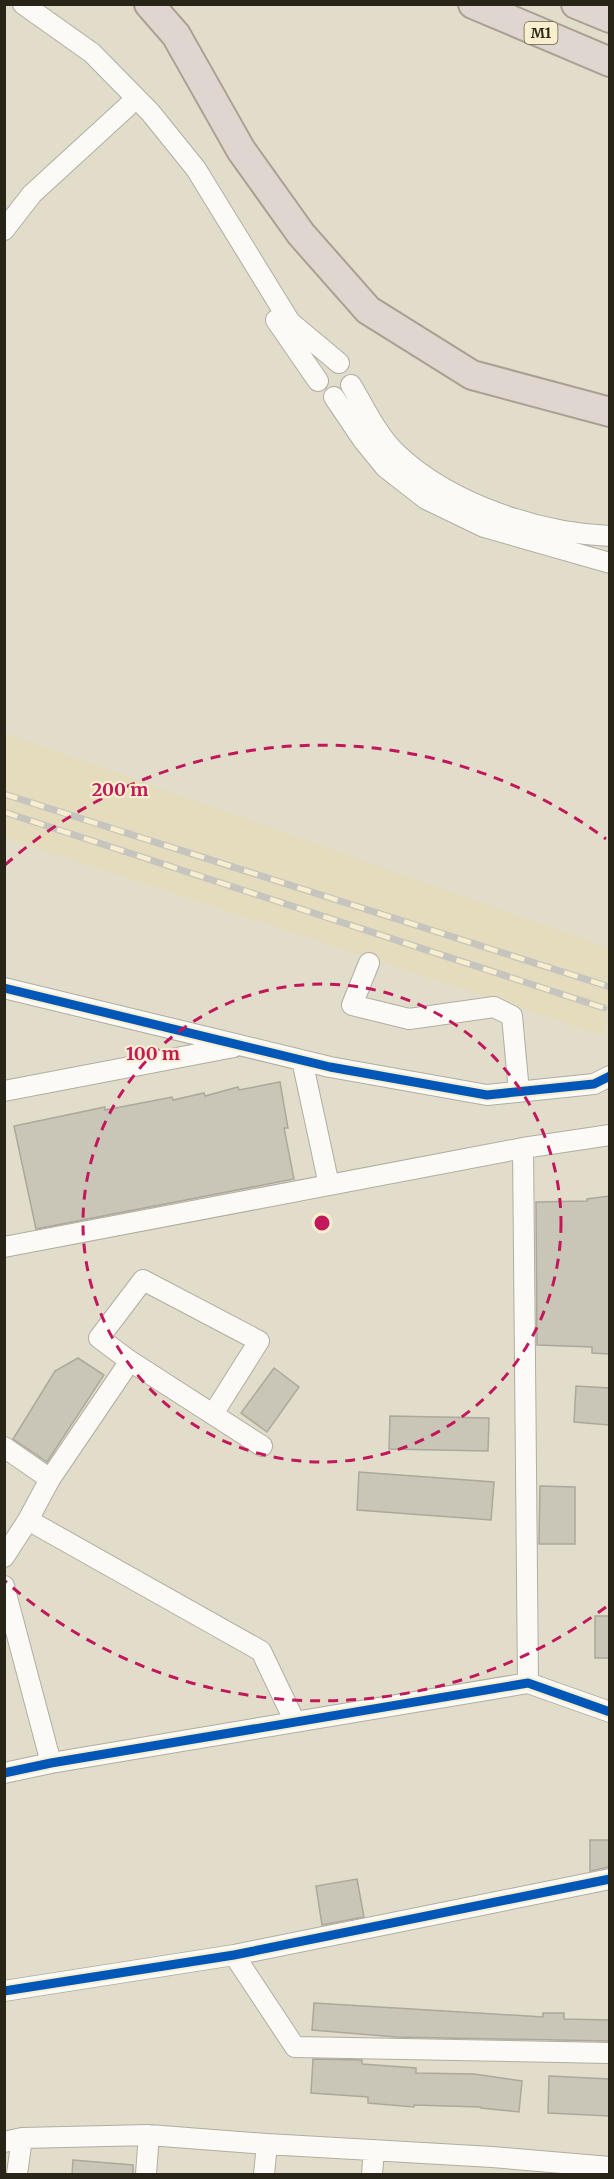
<svg xmlns="http://www.w3.org/2000/svg" width="614" height="2179" viewBox="0 0 614 2179" font-family="Merriweather,serif">
<rect width="100%" height="100%" fill="#e2ddcb"/>
<!-- built -->
<path fill="#e4dcbd" d="M 5,733 L 609,948 L 609,1005 L 603,1035 L 5,838 Z"/>
<!-- building -->
<path fill="#cac6b7" stroke="#aca89a" stroke-width="1.5" d="M 280,1082 L 288,1128 L 284,1128 L 294,1179 L 36,1229 L 14,1126 L 105,1107 L 105,1110 L 172,1097 L 173,1100 L 204,1093 L 205,1096 L 238,1087 L 239,1090 Z
M 609,1196 L 609,1354 L 592,1353 L 592,1347 L 537,1345 L 536,1202 L 587,1201 L 587,1199 Z
M 78,1358 L 104,1375 L 47,1462 L 13,1439 L 55,1371 Z
M 274,1368 L 299,1387 L 267,1432 L 241,1413 Z
M 576,1386 L 609,1388 L 609,1425 L 574,1422 Z
M 390,1416 L 489,1418 L 488,1451 L 389,1449 Z
M 359,1472 L 494,1482 L 491,1520 L 357,1510 Z
M 540,1486 L 575,1487 L 575,1544 L 539,1544 Z
M 595,1616 L 609,1616 L 609,1658 L 595,1658 Z
M 590,1840 L 609,1840 L 609,1867 L 590,1871 Z
M 357,1879 L 364,1917 L 322,1925 L 316,1886 Z
M 314,2003 L 543,2017 L 543,2013 L 564,2013 L 564,2019 L 609,2020 L 609,2041 L 396,2037 L 312,2030 Z
M 313,2059 L 362,2060 L 362,2064 L 416,2068 L 416,2073 L 474,2074 L 522,2081 L 519,2112 L 481,2108 L 481,2107 L 414,2105 L 414,2107 L 368,2103 L 368,2097 L 311,2093 Z
M 549,2076 L 609,2079 L 609,2116 L 548,2113 Z
M 73,2160 L 133,2165 L 133,2175 L 72,2175 Z"/>
<g fill="none" stroke-linecap="round" stroke-linejoin="round">
<defs>
<path id="minor" d="M 23,4 L 92,53 L 150,112 L 196,169 L 290,322 L 339,363
M 4,230 L 32,194 L 128,106
M 276,320 L 318,381
M 351,385 C 365,408 377,435 397,454 C 450,504 538,533 610,536
M 334,397 L 363,440 L 385,467 L 426,499 L 484,527 L 610,563
M 369,963 L 352,1005 L 409,1019 L 494,1007 L 512,1016 L 519,1092
M 4,988 L 330,1067 L 487,1095 L 594,1084 L 610,1076
M 302,1060 L 329,1185
M 4,1091 L 234,1047
M 523,1148 L 528,1683
M 4,1247 L 523,1148 L 610,1135
M 130,1361 L 99,1338 L 143,1280 L 259,1341 L 213,1414
M 4,1447 L 50,1479
M 28,1520 L 261,1651 L 295,1722
M 4,1557 L 28,1520 L 50,1479 L 130,1361 L 262,1446
M 4,1586 L 51,1763
M 4,1773 L 51,1763 L 528,1683 L 610,1712
M 234,1955 L 295,2047 L 610,2053
M 4,1991 L 234,1955 L 610,1879
M 4,2142 L 22,2138 L 149,2135 L 267,2144 L 492,2157 L 610,2167
M 17,2174 L 22,2138
M 146,2174 L 149,2135
M 264,2174 L 267,2144
M 372,2174 L 374,2150"/>
<path id="highway" d="M 149,4 L 176,35 L 241,150 L 301,234 L 368,310 L 472,375 L 610,412
M 473,4 L 610,62
M 576,4 L 610,18"/>
</defs>
<!-- minor casing -->
<use href="#minor" stroke="#b1ada0" stroke-width="22"/>
<!-- highway casing -->
<use href="#highway" stroke="#aa9f93" stroke-width="32"/>
<!-- minor -->
<use href="#minor" stroke="#fbfaf7" stroke-width="20"/>
<!-- highway -->
<use href="#highway" stroke="#dfd6d0" stroke-width="28"/>
<defs>
<path id="rail" d="M 4,794 L 610,987
M 4,812 L 604,1008"/>
</defs>
<!-- rail casing -->
<use href="#rail" stroke="#c5c4be" stroke-width="7"/>
<!-- rail -->
<use href="#rail" stroke="#f9efce" stroke-width="4.5" stroke-dasharray="14" stroke-linecap="butt"/>
<defs>
<path id="cycleway" d="M 4,988 L 330,1067 L 487,1095 L 594,1084 L 610,1076
M 4,1773 L 51,1763 L 528,1683 L 610,1712
M 4,1991 L 234,1955 L 610,1879"/>
</defs>
<!-- cycleway casing -->
<use href="#cycleway" stroke="#f9efce" stroke-width="13"/>
<!-- cycleway -->
<use href="#cycleway" stroke="#0057b8" stroke-width="9"/>
</g>
<!-- distance rings -->
<g fill="none" stroke="#c2185b" stroke-width="3" stroke-dasharray="10 8">
<circle cx="322" cy="1223" r="239"/>
<path d="M606 1607A478 478 0 0 1 5 1581M5 865A478 478 0 0 1 606 839"/>
</g>
<g text-anchor="middle" stroke-width="4.5" stroke-linejoin="round" paint-order="stroke">
<!-- shield labels -->
<rect fill="#f9efce" stroke="#67614f" stroke-width="1.5" x="524.5" y="22" width="33" height="22" rx="4.5"/>
<g font-size="14" font-weight="bold" fill="#282418">
<text x="541" y="38">M1</text>
</g>
</g>
<circle cx="322" cy="1223" r="9" fill="#c2185b" stroke="#f9efce" stroke-width="3"/>
<g font-size="18" text-anchor="middle" font-weight="bold" fill="#c2185b" stroke="#f9efce" stroke-width="4.5" stroke-linejoin="round" paint-order="stroke">
<text x="120" y="796">200 m</text>
<text x="153" y="1060">100 m</text>
</g>
<!-- border -->
<rect width="614" height="2179" fill="none" stroke="#282418" stroke-width="12"/>
</svg>
